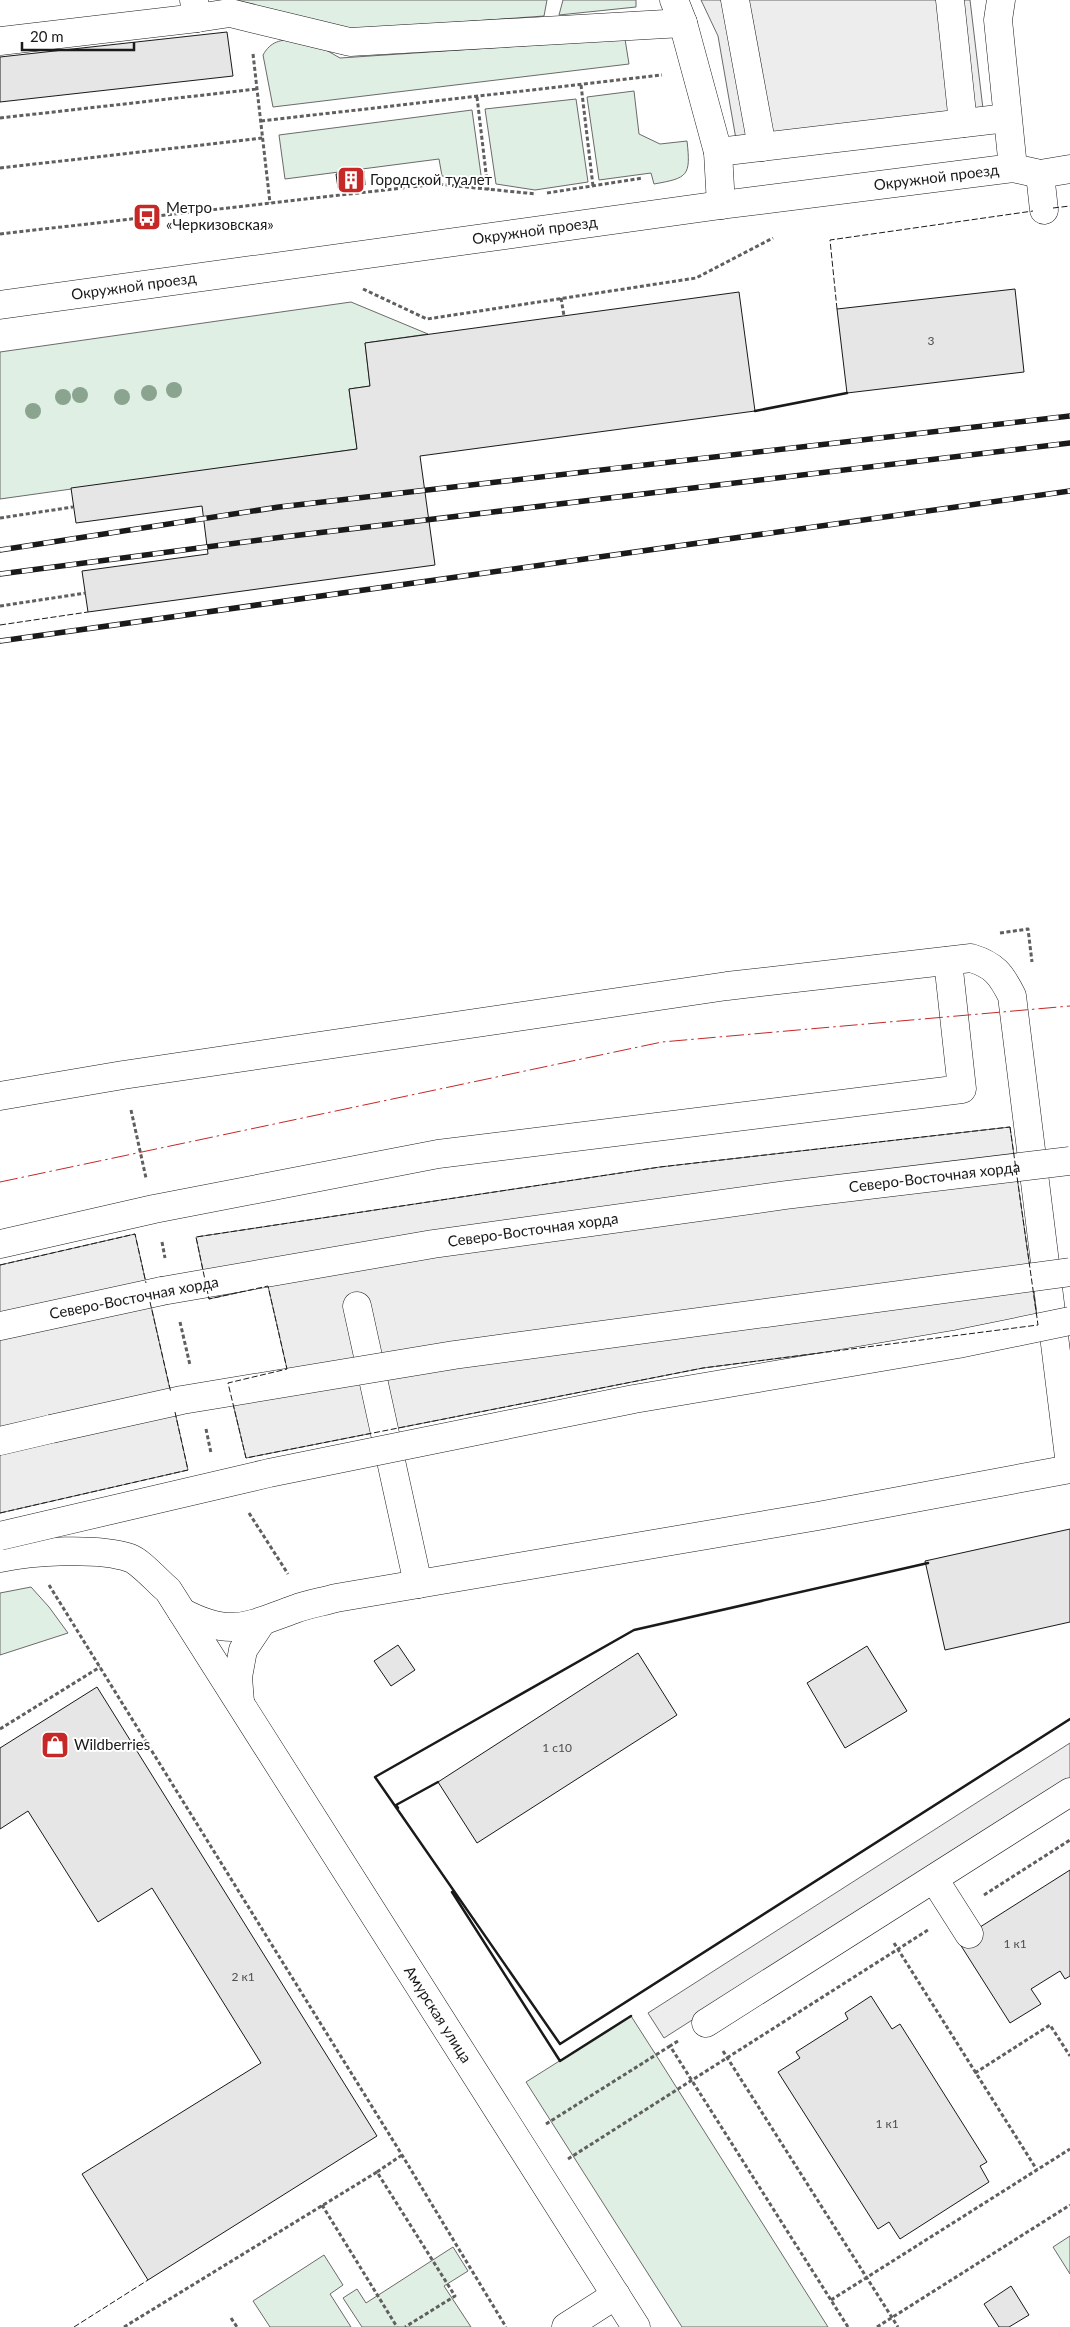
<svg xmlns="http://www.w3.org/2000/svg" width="1070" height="2327" viewBox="0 0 1070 2327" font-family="Lato,sans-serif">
<rect width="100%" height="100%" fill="#fff"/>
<!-- green -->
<path fill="#e0efe3" stroke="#6a6a6a" d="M 232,0 L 547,0 L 544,16 L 349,30 Z
M 563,0 L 636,0 L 636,7 L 559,15 Z
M 296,39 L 319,46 L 340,58 L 625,39 L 629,64 L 273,107 L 263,55 C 271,41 280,40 296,39 Z
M 634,91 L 639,134 L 660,144 L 687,141 C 691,176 688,178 654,184 L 651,173 L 599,180 L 587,97 Z
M 576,99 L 588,182 L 535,190 L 496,184 L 485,109 Z
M 472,110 L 482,182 L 442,176 L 439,159 L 285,179 L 279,135 Z
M 351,302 L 428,334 L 365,343 L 370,386 L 349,389 L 357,449 L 0,499 L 0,352 Z
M 31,1587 L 49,1607 L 68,1633 L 0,1655 L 0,1593 Z
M 631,2016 L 656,2055 L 828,2327 L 682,2327 L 526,2082 Z
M 1070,2236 L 1070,2274 L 1053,2247 Z
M 453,2247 L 468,2271 L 444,2286 L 471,2327 L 362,2327 L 343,2298 L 357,2289 L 366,2303 Z
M 324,2255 L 343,2285 L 330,2294 L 351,2327 L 270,2327 L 253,2301 Z"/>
<!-- parking -->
<path fill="#ededed" stroke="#6a6a6a" d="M 701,0 L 970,0 L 986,134 L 740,162 L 718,36 Z
M 1010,1127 L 1038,1325 L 703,1368 L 246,1458 L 228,1383 L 287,1369 L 268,1286 L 209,1299 L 196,1237 L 660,1167 Z
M 135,1234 L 188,1470 L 0,1513 L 0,1265 Z
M 1070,1743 L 1070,1779 L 664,2038 L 648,2013 Z"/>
<!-- building -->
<path fill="#e6e6e6" stroke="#1a1a1a" d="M 227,32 L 233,76 L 0,102 L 0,57 Z
M 364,171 L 365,185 L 338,188 L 336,174 Z
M 1015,289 L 1024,372 L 847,393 L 837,309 Z
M 739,292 L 755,411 L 420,456 L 435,565 L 88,612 L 82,571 L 208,554 L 202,506 L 76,523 L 71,488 L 357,449 L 349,389 L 370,386 L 365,343 Z
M 1070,1529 L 1070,1622 L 945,1650 L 925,1561 Z
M 398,1645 L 415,1670 L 391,1686 L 374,1661 Z
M 867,1646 L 907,1711 L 845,1748 L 807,1683 Z
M 638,1653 L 677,1715 L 477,1843 L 438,1782 Z
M 97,1687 L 377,2136 L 148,2280 L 82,2174 L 261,2063 L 152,1888 L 98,1922 L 28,1811 L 0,1829 L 0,1748 Z
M 1070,1870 L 1070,1976 L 1065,1979 L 1060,1971 L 1031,1989 L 1041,2004 L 1010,2023 L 958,1941 Z
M 871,1996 L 892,2029 L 900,2024 L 987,2162 L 980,2166 L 989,2182 L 900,2239 L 889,2222 L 878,2229 L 778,2072 L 800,2058 L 796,2052 L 848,2019 L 845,2013 Z
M 1011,2286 L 1029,2315 L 1009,2327 L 999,2327 L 984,2304 Z"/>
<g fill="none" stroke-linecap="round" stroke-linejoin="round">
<defs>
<g id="minor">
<path d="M 674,0 L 683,23 L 718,152 L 721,205"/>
<path d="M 735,0 L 762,147"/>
<path d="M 950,0 L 963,123"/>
<path d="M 1001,0 L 998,20 L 1013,168"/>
<path d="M 197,18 L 230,13 L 350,42 L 683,23"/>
<path d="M 0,41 L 197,18 L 194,0"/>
<path d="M 718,152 L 1007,118"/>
<path d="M 1040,174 L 1044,210"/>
<path id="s1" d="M 0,305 L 721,205 L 1013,168 L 1040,174 L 1070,169"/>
<path d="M 0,1096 L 123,1075 L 727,986 L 971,958 C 994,965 1001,974 1012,996 L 1070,1465"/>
<path d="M 0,1244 L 154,1209 L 438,1154 L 962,1089 L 948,961"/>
<path d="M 357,1306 L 418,1584"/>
<path d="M 0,1326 L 162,1291"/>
<path id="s2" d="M 0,1558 C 32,1551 99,1547 130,1558 C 141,1562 158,1582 168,1590 L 636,2327"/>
<path d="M 182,1612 C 231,1638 247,1626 295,1609 C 308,1604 322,1602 336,1598 L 818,1516 L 1070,1469"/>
<path d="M 240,1702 L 238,1677 L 243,1650 L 261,1623"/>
<path d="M 934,1879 L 969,1934"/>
<path d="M 706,2023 L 1070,1792"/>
<path d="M 566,2327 L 616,2295"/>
</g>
<path id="major" d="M 0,1441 L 51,1429"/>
</defs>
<!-- minor casing -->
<use href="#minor" stroke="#1a1a1a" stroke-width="29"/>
<!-- major casing -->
<use href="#major" stroke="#1a1a1a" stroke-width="29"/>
<!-- path -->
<path stroke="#5f5f5f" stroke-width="3" stroke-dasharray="4 2.5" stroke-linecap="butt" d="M 253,54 L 270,203
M 581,85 L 593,186
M 477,97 L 488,190
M 0,118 L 257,89
M 261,121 L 662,75
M 0,168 L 263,138
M 547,193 L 643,178
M 0,234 L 437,184 L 536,194
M 363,289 L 427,319 L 696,278 L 773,238
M 561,298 L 564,316
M 0,518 L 73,507
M 0,606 L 86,593
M 1000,933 L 1028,929 L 1032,962
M 131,1110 L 146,1178
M 162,1242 L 165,1258
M 180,1322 L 190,1365
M 206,1429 L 211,1453
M 249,1513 L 288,1574
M 49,1585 L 402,2155 L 506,2327
M 0,1729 L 100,1667
M 984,1895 L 1070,1840
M 894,1943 L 1037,2170
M 678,2041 L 670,2046 L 848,2327
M 723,2051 L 898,2327
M 975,2073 L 1050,2025 L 1070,2056
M 546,2124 L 670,2046
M 568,2159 L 928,1930
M 377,2172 L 402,2155
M 322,2205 L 397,2327
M 831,2300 L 1070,2149
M 231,2318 L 237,2327
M 124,2327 L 377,2172 L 455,2296 L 405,2327
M 877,2327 L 1070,2205"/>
<!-- minor -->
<use href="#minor" stroke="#fff" stroke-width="28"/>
<!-- major -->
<use href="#major" stroke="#fff" stroke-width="28"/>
<defs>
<path id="rail" d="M 0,550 L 279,507 L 1070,416
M 0,574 L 283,537 L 1070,443
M 0,641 L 1070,491"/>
</defs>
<!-- rail casing -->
<use href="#rail" stroke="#1a1a1a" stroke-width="5.5"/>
<!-- rail -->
<use href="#rail" stroke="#fff" stroke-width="4" stroke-dasharray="11" stroke-linecap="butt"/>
<defs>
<g id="minor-bridge">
<path id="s3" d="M 162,1291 L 433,1244 L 786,1195 L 1070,1161"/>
</g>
<path id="major-bridge" d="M 51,1429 L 182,1400 L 454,1355 L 1070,1272
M 0,1536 L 269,1473 L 634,1399 L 958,1344 L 1070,1321"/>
</defs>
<!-- minor-bridge casing -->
<use href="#minor-bridge" stroke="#1a1a1a" stroke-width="29" stroke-linecap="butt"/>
<!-- major-bridge casing -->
<use href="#major-bridge" stroke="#1a1a1a" stroke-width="29" stroke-linecap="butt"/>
<!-- minor-bridge -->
<use href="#minor-bridge" stroke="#fff" stroke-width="28"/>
<!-- major-bridge -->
<use href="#major-bridge" stroke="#fff" stroke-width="28"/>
<!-- fence -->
<path stroke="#1a1a1a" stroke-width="1" stroke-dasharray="6 2.5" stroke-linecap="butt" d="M 1053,208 L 1070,206
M 837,309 L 830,240 L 1033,211
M 0,625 L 88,612
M 1010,1127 L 1038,1325 L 703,1368 L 246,1458 L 228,1383 L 287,1369 L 268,1286 L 209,1299 L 196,1237 L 660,1167 Z
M 0,1265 L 135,1234 L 146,1283
M 150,1302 L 171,1393
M 0,1513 L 188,1470 L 175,1412
M 74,2327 L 148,2280"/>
<!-- wall -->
<path stroke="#1a1a1a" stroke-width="2.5" d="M 755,411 L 847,393
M 928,1563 L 634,1630 L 375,1777 L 560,2044 L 1070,1719
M 398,1808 L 396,1805 L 438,1782
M 452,1892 L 560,2061 L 631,2016"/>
<!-- power -->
<path stroke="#c62828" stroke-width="1" stroke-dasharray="18 4 2.5 4" stroke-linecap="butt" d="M 0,1182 L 662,1042 L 1070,1006"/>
</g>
<!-- trees -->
<g fill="#8aa48f">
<circle cx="174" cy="390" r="8"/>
<circle cx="149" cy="393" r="8"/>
<circle cx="80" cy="395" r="8"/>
<circle cx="63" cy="397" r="8"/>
<circle cx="122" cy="397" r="8"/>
<circle cx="33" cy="411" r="8"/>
</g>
<!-- icons -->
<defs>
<symbol id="building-square" viewBox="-11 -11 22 22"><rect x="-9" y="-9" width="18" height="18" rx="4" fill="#c62828" stroke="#fff"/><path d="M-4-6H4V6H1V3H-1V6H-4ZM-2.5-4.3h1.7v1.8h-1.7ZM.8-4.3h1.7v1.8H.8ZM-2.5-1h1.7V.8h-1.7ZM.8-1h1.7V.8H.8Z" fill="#fff"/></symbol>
<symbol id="bus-square" viewBox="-11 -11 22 22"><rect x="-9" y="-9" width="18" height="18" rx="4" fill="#c62828" stroke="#fff"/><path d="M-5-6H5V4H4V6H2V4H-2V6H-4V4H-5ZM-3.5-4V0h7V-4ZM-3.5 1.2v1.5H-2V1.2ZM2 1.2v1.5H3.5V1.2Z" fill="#fff"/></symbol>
<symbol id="shop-square" viewBox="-11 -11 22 22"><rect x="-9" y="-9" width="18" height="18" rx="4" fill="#c62828" stroke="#fff"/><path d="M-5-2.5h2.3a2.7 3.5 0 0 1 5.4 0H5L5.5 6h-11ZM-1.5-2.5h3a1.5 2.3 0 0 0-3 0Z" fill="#fff"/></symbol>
</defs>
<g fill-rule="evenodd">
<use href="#building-square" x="335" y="164" width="32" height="32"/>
<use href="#bus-square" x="131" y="201" width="32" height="32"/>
<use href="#shop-square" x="39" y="1729" width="32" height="32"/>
</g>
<g text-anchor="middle" stroke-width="4" stroke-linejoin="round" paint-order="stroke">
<!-- number labels -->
<g font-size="12" fill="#4d4d4d">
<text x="931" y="345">3</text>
<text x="557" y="1752">1 с10</text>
<text x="1015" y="1948">1 к1</text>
<text x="243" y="1981">2 к1</text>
<text x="887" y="2128">1 к1</text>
</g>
<!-- street labels -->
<g font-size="15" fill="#1a1a1a" stroke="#fff">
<text dy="5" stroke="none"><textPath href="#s1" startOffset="945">Окружной проезд</textPath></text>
<text dy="5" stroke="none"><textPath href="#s1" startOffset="540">Окружной проезд</textPath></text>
<text dy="5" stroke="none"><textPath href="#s1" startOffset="135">Окружной проезд</textPath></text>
<text dy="5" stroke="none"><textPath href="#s3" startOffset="781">Северо-Восточная хорда</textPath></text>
<text dy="5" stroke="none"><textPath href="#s3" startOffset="376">Северо-Восточная хорда</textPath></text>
<text transform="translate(134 1298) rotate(-11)" y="5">Северо-Восточная хорда</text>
<text dy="5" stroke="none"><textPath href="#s2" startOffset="684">Амурская улица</textPath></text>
</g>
<!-- poi labels -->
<g font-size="15" fill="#1a1a1a" stroke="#fff" text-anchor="start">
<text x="370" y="185">Городской туалет</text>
<text x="166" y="213">Метро<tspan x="166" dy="17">«Черкизовская»</tspan></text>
<text x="74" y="1750">Wildberries</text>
</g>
</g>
<!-- scale -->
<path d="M22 42v8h112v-8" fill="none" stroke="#1a1a1a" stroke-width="2.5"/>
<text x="30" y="42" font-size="15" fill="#1a1a1a" stroke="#ffffff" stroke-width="4" paint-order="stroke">20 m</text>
</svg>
